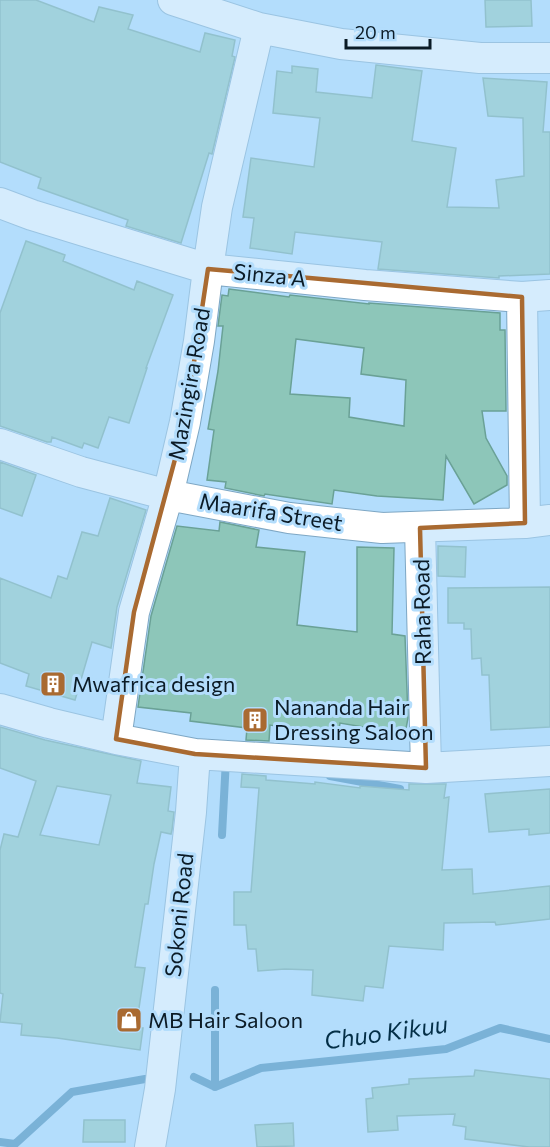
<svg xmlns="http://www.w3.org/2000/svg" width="550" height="1147" viewBox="0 0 550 1147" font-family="Commissioner,sans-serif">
<rect width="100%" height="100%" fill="#b3ddfc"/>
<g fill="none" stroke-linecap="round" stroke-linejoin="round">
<!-- stream -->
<path stroke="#367eac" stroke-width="8" d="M 330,776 L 400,789
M 222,835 L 226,759
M 215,990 L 215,1087
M 194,1077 L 215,1087 L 261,1068 L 446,1049 L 500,1028 L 550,1039
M 0,1142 L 15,1144 L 72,1092 L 145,1079"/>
</g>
<!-- building -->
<path fill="#8dc6b9" stroke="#6aa196" stroke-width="1.5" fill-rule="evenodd" d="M 0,0 L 36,0 L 94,22 L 99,7 L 133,15 L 128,29 L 200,52 L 205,33 L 235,40 L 232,56 L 235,57 L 212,154 L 209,153 L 181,243 L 126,226 L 128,220 L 38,188 L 41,178 L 0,162 Z
M 485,0 L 531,0 L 532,26 L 486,27 Z
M 376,65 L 422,71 L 412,141 L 456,148 L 447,207 L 499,208 L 496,180 L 524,176 L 523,118 L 488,116 L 483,78 L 547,82 L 543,132 L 550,132 L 550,274 L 499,276 L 499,278 L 378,269 L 382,242 L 295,232 L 292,254 L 250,248 L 254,218 L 243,217 L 251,158 L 314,167 L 320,118 L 273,113 L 277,71 L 292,73 L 292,66 L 318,69 L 316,92 L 372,98 Z
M 26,241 L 65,255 L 63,261 L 134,290 L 137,281 L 173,295 L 146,368 L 147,368 L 129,423 L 109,417 L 98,448 L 84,443 L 82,448 L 52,437 L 51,442 L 47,442 L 0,426 L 0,313 Z
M 229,289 L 289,297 L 290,295 L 369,304 L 369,303 L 500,313 L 500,330 L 505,330 L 506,411 L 482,411 L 486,438 L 507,476 L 507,485 L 474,504 L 446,456 L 443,500 L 377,496 L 334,490 L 332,504 L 265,494 L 264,496 L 225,488 L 226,482 L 207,480 L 214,430 L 208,429 L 218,371 L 223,326 L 218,326 L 222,295 L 228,296 ZM 296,339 L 364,348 L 361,374 L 406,380 L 404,426 L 349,417 L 350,398 L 290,394 Z
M 0,462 L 36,475 L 22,516 L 0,508 Z
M 110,498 L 146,510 L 117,607 L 111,648 L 92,642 L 75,700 L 26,686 L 29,674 L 0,663 L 0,578 L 51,598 L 58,576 L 67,579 L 82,532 L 98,536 Z
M 220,522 L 259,530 L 256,547 L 305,552 L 297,625 L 357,632 L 357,547 L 394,548 L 392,634 L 405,636 L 408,718 L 405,734 L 340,723 L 338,736 L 270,725 L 269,741 L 246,740 L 247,728 L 190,721 L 191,713 L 138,707 L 151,616 L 177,526 L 219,531 Z
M 438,546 L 466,547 L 465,577 L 438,576 Z
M 550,587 L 550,727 L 491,730 L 489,675 L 482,675 L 481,658 L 472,659 L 471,629 L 464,629 L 464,623 L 448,623 L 448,588 Z
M 0,727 L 45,740 L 141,761 L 137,783 L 171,787 L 168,811 L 174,812 L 172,830 L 171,834 L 161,832 L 154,864 L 148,904 L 145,904 L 135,967 L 145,968 L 136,1028 L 143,1028 L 140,1050 L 57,1038 L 21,1035 L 22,1024 L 0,1022 L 3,994 L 0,993 L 0,850 L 4,834 L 18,837 L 36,781 L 0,768 ZM 57,786 L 111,795 L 99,845 L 40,835 Z
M 242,774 L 266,776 L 266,780 L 315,784 L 315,782 L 360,788 L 360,786 L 409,790 L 409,784 L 446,784 L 444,798 L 449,797 L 442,870 L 472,869 L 473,894 L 550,886 L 550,919 L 496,925 L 495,922 L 444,923 L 443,950 L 389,946 L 383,988 L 365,986 L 363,1001 L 312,995 L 313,970 L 285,969 L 258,971 L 256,949 L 248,949 L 246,925 L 234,925 L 234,892 L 251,892 L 259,788 L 241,787 Z
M 550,789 L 550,833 L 529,835 L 529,829 L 489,832 L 485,794 Z
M 475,1070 L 550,1079 L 550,1147 L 529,1147 L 465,1139 L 466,1127 L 453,1125 L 455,1114 L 397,1116 L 398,1130 L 368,1132 L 366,1099 L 373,1098 L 372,1088 L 409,1084 L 409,1079 L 474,1076 Z
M 84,1120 L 125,1120 L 125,1142 L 83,1142 Z
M 293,1123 L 294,1146 L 257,1147 L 255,1125 Z"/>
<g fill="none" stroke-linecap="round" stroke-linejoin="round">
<defs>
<path id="street" d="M 173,0 L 259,28 L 341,44 L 480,58 L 550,58
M 0,203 L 32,215 L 208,269 L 365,285 L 522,297 L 550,295
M 522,297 L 525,523
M 0,444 L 81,472 L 168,495 L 289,518 L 382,528 L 525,523 L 550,520
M 420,528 L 426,768
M 0,709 L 49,723 L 116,739 L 195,754 L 426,768 L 550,761
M 116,739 L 134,612 L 168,495 L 185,422 L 199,341 L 208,269 L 217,207 L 259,28
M 150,1147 L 160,1089 L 191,812 L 195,754"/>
</defs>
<!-- street casing -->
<use href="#street" stroke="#7ea7c4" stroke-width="32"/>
<!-- street -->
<use href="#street" stroke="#fff" stroke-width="30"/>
</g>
<!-- marked area -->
<path d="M0 0H550V1147H0ZM 208,269 L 522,297 L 525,523 L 420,528 L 426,768 L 195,754 L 116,739 L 134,612 L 185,422 Z" fill="#b3ddfc" fill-opacity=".55" fill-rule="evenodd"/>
<path fill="none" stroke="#a96a31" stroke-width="4.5" stroke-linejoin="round" d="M 208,269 L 522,297 L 525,523 L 420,528 L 426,768 L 195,754 L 116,739 L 134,612 L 185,422 Z"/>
<!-- icons -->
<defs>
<symbol id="building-square" viewBox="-11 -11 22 22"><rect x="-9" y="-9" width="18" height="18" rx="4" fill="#a96a31" stroke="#b3ddfc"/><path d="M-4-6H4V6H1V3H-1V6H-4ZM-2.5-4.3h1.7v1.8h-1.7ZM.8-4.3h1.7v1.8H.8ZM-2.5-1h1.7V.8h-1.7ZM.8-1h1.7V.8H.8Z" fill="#fff"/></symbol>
<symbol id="shop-square" viewBox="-11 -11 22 22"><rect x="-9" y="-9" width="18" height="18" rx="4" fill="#a96a31" stroke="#b3ddfc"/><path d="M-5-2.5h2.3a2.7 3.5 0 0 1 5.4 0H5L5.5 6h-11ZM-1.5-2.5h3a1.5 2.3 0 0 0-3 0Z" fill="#fff"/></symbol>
</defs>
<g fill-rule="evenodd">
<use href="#building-square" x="38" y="669" width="30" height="30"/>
<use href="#building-square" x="240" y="705" width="30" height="30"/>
<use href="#shop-square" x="114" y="1005" width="30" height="30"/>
</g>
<g text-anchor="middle" stroke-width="6" stroke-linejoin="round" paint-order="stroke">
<!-- street labels -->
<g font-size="22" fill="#0b1b26" stroke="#b3ddfc">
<text transform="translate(270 275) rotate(6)" y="8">Sinza A</text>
<text transform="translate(189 384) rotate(-80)" y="8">Mazingira Road</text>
<text transform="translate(271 512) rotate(9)" y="8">Maarifa Street</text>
<text transform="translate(422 612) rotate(-91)" y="8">Raha Road</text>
<text transform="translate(179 915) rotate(-84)" y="8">Sokoni Road</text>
</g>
<!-- poi labels -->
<g font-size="22" fill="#0b1b26" stroke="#b3ddfc" text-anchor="start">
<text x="72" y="692">Mwafrica design</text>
<text x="274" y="715">Nananda Hair<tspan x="274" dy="25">Dressing Saloon</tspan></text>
<text x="148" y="1028">MB Hair Saloon</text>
</g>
<!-- water labels -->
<g font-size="24" font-style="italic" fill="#032e46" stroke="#b3ddfc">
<text transform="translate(386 1033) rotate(-8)" y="8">Chuo Kikuu</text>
</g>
</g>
<!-- scale -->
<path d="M346 39v9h84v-9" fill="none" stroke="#0b1b26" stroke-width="3"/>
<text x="355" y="39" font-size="18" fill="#0b1b26" stroke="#b3ddfc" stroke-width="4.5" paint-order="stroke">20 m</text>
</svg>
